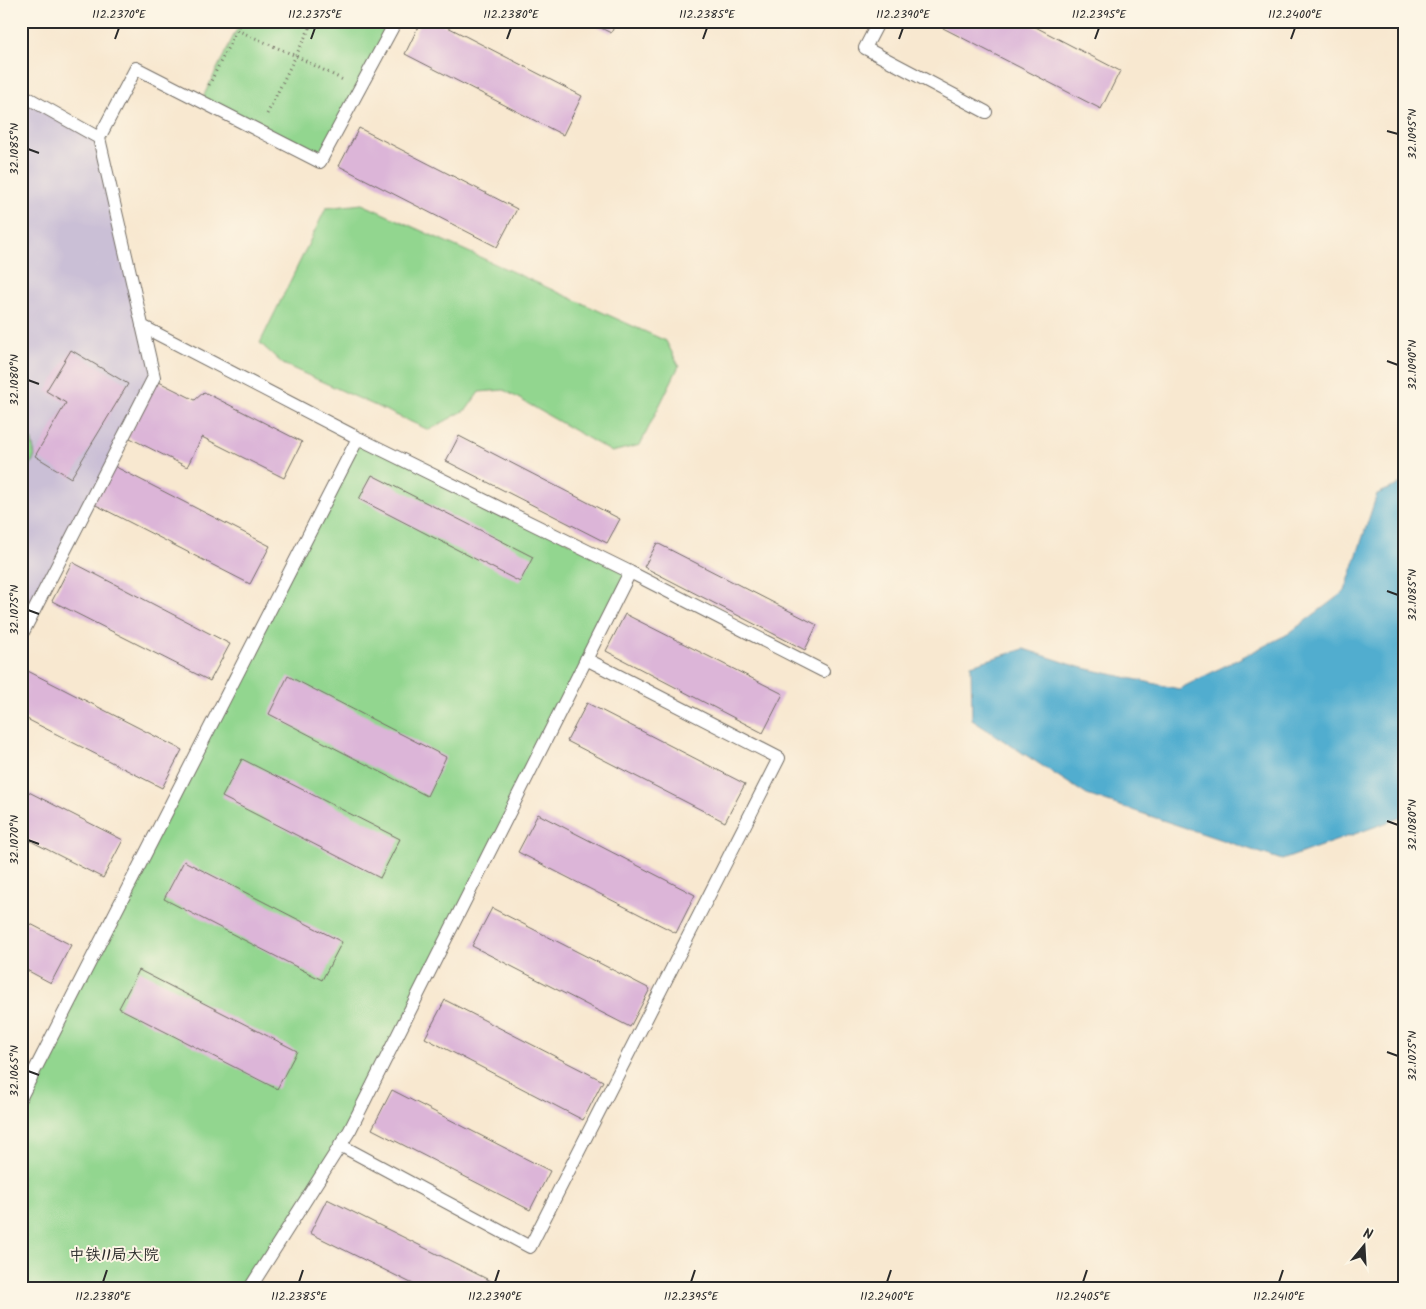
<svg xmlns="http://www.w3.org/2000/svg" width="1426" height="1309" viewBox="0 0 1426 1309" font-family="Kalam,'LXGW WenKai TC',sans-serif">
<rect width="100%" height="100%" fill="#fcf5e5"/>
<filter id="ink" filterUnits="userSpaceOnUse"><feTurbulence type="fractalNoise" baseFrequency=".02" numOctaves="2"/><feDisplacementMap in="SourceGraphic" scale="10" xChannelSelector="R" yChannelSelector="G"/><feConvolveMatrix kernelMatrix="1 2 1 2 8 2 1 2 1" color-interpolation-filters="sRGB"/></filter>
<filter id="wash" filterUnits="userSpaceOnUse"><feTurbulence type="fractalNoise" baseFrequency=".0096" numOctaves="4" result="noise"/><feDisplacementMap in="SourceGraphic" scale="20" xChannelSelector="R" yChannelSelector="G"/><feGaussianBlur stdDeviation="1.12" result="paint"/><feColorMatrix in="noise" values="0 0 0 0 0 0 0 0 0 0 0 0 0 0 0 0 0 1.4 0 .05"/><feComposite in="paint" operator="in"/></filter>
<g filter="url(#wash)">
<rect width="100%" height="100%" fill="#f8e8d0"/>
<!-- industrial -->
<path fill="#cabfd6" d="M 21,94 L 99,138 L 154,377 L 21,636 Z"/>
<!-- green -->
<path fill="#92d68f" stroke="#5e805d" d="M 241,21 L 384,21 L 393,26 L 320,162 L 201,101 Z
M 362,204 L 666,341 L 679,366 L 640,445 L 612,452 L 504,390 L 479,392 L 467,409 L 429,430 L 283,364 L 260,343 L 326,208 Z
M 21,389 L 35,456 L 21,483 Z
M 358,438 L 630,572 L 340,1145 L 250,1288 L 21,1288 L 21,1097 Z"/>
<!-- water -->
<path fill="#51adcf" stroke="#3e6c7d" d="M 1405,482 L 1405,816 L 1282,860 L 1087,795 L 972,720 L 971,665 L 1024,649 L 1079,667 L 1179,689 L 1288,634 L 1345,591 L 1377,494 Z"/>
<g id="blocks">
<!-- building -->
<path fill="#dcb5d8" d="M 421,21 L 436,21 L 582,96 L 563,135 L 405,54 Z
M 587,21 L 617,21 L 611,33 Z
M 946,21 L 1024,21 L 1120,71 L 1101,109 L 943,28 Z
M 359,128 L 517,209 L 497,247 L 339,166 Z
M 71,350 L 128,384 L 71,478 L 35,456 L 66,403 L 46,391 Z
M 157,381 L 195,400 L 204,392 L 302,442 L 284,478 L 202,437 L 187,467 L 128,437 Z
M 459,436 L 620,519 L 607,543 L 446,461 Z
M 112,465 L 270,546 L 250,584 L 92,503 Z
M 372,475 L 533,557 L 520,582 L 359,499 Z
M 657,543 L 817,625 L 805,650 L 644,567 Z
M 72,562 L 230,644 L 210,681 L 52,601 Z
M 625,614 L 783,694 L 763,733 L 606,651 Z
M 24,669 L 182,750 L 162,788 L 21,716 L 21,674 Z
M 288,676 L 446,757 L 427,796 L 269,714 Z
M 587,703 L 745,784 L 725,822 L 567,741 Z
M 242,759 L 400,839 L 380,878 L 222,797 Z
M 21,788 L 123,840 L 103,878 L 21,836 Z
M 538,814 L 695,895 L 676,933 L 518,852 Z
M 184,861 L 342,942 L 322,980 L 164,899 Z
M 492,908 L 650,989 L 630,1027 L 472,946 Z
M 21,919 L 71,945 L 51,983 L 21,967 Z
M 139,970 L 297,1051 L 277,1089 L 119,1008 Z
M 445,1000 L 603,1081 L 583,1120 L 425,1038 Z
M 392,1090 L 550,1171 L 530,1210 L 372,1129 Z
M 327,1199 L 505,1288 L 421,1288 L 310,1233 Z"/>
</g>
</g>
<g filter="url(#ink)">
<use href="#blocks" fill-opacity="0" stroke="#736d65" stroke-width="1"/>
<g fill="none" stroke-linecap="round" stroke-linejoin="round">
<defs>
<path id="service" d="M 879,21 L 865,48 L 986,112
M 1160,21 L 1162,22
M 21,94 L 99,138 L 154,377 L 21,636
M 99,138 L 136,68 L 320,162 L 396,21
M 358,438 L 630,572
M 21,1097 L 358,438 L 142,326
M 340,1145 L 530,1247 L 779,758 L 586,659
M 250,1288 L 350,1130 L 630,572 L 823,671"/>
</defs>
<!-- service casing -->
<use href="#service" stroke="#736d65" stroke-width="14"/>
<!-- path -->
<path stroke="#736d65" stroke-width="3" stroke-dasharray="1 4" stroke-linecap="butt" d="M 237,30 L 296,56 L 343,80
M 209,85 L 241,21
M 267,114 L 313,21"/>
<!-- service -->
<use href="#service" stroke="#fff" stroke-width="12"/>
</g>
</g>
<!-- ticks -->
<path fill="none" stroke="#2b2b2b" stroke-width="2" d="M 115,39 L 119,28M 311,39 L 315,28M 507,39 L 511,28M 703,39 L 707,28M 899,39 L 903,28M 1095,39 L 1099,28M 1291,39 L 1295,28M 1387,131 L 1398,134M 28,149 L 39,153M 1387,361 L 1398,365M 28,380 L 39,384M 1387,591 L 1398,595M 28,610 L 39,614M 1387,821 L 1398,825M 28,840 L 39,844M 1387,1052 L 1398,1056M 28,1071 L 39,1075M 103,1282 L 107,1270M 299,1282 L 303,1270M 495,1282 L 499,1270M 691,1282 L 695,1270M 887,1282 L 891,1270M 1083,1282 L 1087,1270M 1279,1282 L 1283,1270"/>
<g text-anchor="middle" stroke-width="4" stroke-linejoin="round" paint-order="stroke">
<!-- neighbourhood labels -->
<g font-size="16" fill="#2b2b2b" stroke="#fcf5e5">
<text x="114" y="1260">中铁11局大院</text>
</g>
</g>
<!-- margin -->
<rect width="1426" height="1309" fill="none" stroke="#fcf5e5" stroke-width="55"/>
<!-- north arrow -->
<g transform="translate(1364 1246) rotate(18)" stroke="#fcf5e5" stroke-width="4" paint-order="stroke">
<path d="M0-4L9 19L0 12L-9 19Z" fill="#2b2b2b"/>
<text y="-8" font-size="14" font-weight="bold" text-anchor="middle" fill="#2b2b2b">N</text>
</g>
<rect x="28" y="28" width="1370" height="1254" fill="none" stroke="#2b2b2b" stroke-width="2"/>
<g font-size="12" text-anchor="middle" fill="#2b2b2b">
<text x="119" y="18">112.2370°E</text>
<text x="315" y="18">112.2375°E</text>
<text x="511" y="18">112.2380°E</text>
<text x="707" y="18">112.2385°E</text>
<text x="903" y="18">112.2390°E</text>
<text x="1099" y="18">112.2395°E</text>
<text x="1295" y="18">112.2400°E</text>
<text transform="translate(1412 134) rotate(-90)" y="4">32.1095°N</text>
<text transform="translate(14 149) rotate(-90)" y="4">32.1085°N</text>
<text transform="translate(1412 365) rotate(-90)" y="4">32.1090°N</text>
<text transform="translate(14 380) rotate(-90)" y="4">32.1080°N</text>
<text transform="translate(1412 595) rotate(-90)" y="4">32.1085°N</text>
<text transform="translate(14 610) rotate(-90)" y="4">32.1075°N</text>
<text transform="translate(1412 825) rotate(-90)" y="4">32.1080°N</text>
<text transform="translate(14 840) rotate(-90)" y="4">32.1070°N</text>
<text transform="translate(1412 1056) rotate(-90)" y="4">32.1075°N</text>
<text transform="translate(14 1071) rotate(-90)" y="4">32.1065°N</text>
<text x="103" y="1300">112.2380°E</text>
<text x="299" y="1300">112.2385°E</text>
<text x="495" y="1300">112.2390°E</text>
<text x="691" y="1300">112.2395°E</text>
<text x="887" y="1300">112.2400°E</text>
<text x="1083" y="1300">112.2405°E</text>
<text x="1279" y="1300">112.2410°E</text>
</g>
</svg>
